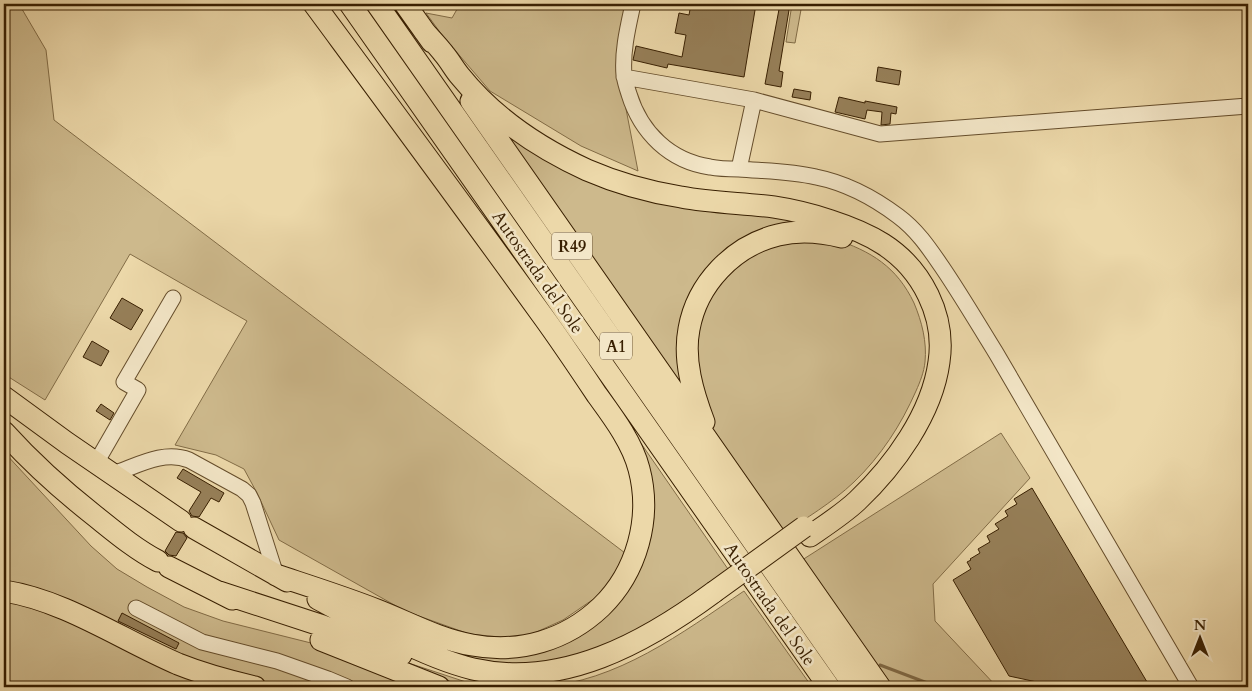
<svg xmlns="http://www.w3.org/2000/svg" width="1252" height="691" viewBox="0 0 1252 691" font-family="Cardo,serif">
<rect width="100%" height="100%" fill="#ecd8a9"/>
<filter id="stains"><feTurbulence type="fractalNoise" baseFrequency=".004" numOctaves="4"/><feColorMatrix values="0 0 0 0 .2 0 0 0 0 .09 0 0 0 0 .02 0 0 0 .5 -.17"/></filter>
<radialGradient id="worn" r=".72"><stop offset=".6" stop-color="#630" stop-opacity="0"/><stop offset="1" stop-color="#630" stop-opacity=".3"/></radialGradient>
<!-- green -->
<path fill="#cdb98c" stroke="#826c46" d="M 4,4 L 19,4 L 46,50 L 54,120 L 625,553 L 617,572 L 598,596 L 563,620 L 521,639 L 469,634 L 405,611 L 279,540 L 257,493 L 244,469 L 216,455 L 175,445 L 247,321 L 130,254 L 45,400 L 4,374 Z
M 460,4 L 634,4 L 620,78 L 638,171 L 581,146 L 490,91 L 442,35 L 426,13 L 452,18 Z
M 792,4 L 802,4 L 795,43 L 786,42 Z
M 495,121 L 555,159 L 781,212 L 800,226 L 699,288 L 691,399 Z
M 834,239 C 871,251 897,267 914,303 C 922,322 927,342 925,362 C 924,372 920,382 916,391 C 901,425 881,456 854,482 C 832,503 806,518 781,535 L 720,444 L 706,416 L 692,346 L 708,292 L 755,247 Z
M 1001,433 L 1030,478 L 933,584 L 935,621 L 997,687 L 883,687 L 799,562 Z
M 638,439 L 730,572 L 628,639 L 550,663 L 518,665 L 458,657 L 397,623 L 538,648 L 636,565 Z
M 4,452 L 91,546 L 117,569 L 147,587 L 184,607 L 223,621 L 323,646 L 414,687 L 271,686 L 223,674 L 4,586 Z
M 744,591 L 812,687 L 540,687 C 617,682 682,633 744,591 Z
M 4,597 L 20,599 L 233,687 L 4,687 Z
M 357,646 L 475,685 L 498,687 L 465,687 Z"/>
<g fill="none" stroke-linecap="round" stroke-linejoin="round">
<!-- stream -->
<path stroke="#7f6844" stroke-width="3" d="M 880,665 L 938,687"/>
</g>
<!-- building -->
<path fill="#967f58" stroke="#381f01" d="M 691,4 L 756,4 L 744,77 L 668,64 L 667,68 L 633,60 L 636,46 L 682,57 L 686,35 L 675,33 L 679,13 L 689,15 Z
M 780,4 L 790,4 L 779,71 L 783,72 L 781,87 L 765,84 Z
M 878,67 L 901,71 L 899,85 L 876,81 Z
M 794,89 L 811,92 L 810,100 L 792,97 Z
M 839,97 L 865,103 L 865,101 L 897,107 L 896,114 L 891,113 L 890,124 L 881,125 L 882,112 L 867,110 L 865,119 L 835,112 Z
M 122,298 L 143,310 L 131,330 L 110,318 Z
M 92,341 L 109,351 L 101,366 L 83,357 Z
M 101,404 L 114,413 L 110,420 L 96,411 Z
M 183,469 L 224,493 L 219,502 L 211,498 L 199,517 L 192,516 L 189,511 L 201,492 L 177,478 Z
M 1032,488 L 1150,687 L 1060,687 L 1009,676 L 953,580 L 971,569 L 967,562 L 971,560 L 970,559 L 980,553 L 978,549 L 990,542 L 987,536 L 999,529 L 995,524 L 1008,516 L 1005,511 L 1017,504 L 1014,499 Z
M 176,532 L 183,533 L 187,538 L 176,556 L 169,555 L 165,551 Z
M 122,613 L 179,643 L 176,649 L 118,621 Z"/>
<g fill="none" stroke-linecap="round" stroke-linejoin="round">
<defs>
<path id="minor" d="M 633,4 C 628,27 622,51 624,75 C 625,82 627,88 629,94 C 641,133 670,161 710,167 C 720,169 729,169 739,169 C 765,171 791,171 816,177 C 846,183 874,198 898,216 C 917,230 929,248 942,267 C 961,295 978,324 996,353 C 1062,464 1126,576 1191,687
M 624,77 L 754,100 L 880,134 L 1248,106
M 739,169 L 754,100
M 96,463 L 138,390 L 124,382 L 173,298
M 113,474 C 137,466 163,450 189,460 L 242,489 L 249,495 L 253,503 L 276,575
M 136,608 L 202,642 L 277,661 L 328,679 L 347,687"/>
<path id="highway" d="M 350,4 L 829,687
M 377,4 L 855,687
M 405,4 L 432,42
M 424,31 C 430,38 438,46 444,54 C 450,61 454,69 460,76 C 493,117 539,148 587,170 C 617,183 649,192 681,197 C 712,203 743,203 774,207 C 807,212 855,226 883,244 C 922,269 946,316 939,362 C 932,414 894,466 857,501 C 843,514 826,525 810,536
M 471,101 L 880,687
M 4,397 L 67,443 L 181,521
M 704,422 C 693,393 683,360 689,329 C 697,284 733,246 778,235 C 799,230 822,232 842,237
M 4,432 C 32,463 62,490 95,516 C 115,532 135,549 158,561
M 194,528 L 287,581
M 169,567 L 232,599
M 276,575 C 309,586 344,597 377,610 C 408,622 438,639 472,645 C 520,654 566,640 601,607 C 637,572 652,518 639,469 C 632,442 613,417 597,395 C 579,368 561,341 542,315 C 467,211 390,107 314,4
M 4,591 C 64,600 122,640 178,664 C 203,674 229,681 255,687
M 219,592 L 323,626 L 401,655
M 318,599 C 342,612 367,625 392,637 C 418,650 444,662 473,669 C 562,689 645,643 714,592
M 321,640 L 439,687"/>
</defs>
<!-- minor casing -->
<use href="#minor" stroke="#654d2b" stroke-width="17"/>
<!-- highway casing -->
<use href="#highway" stroke="#381f01" stroke-width="23"/>
<!-- minor -->
<use href="#minor" stroke="#f3e6c7" stroke-width="15"/>
<!-- highway -->
<use href="#highway" stroke="#ecd8a9" stroke-width="21"/>
<defs>
<path id="highway-bridge" d="M 714,592 L 804,527"/>
</defs>
<!-- highway-bridge casing -->
<use href="#highway-bridge" stroke="#381f01" stroke-width="23" stroke-linecap="butt"/>
<!-- highway-bridge -->
<use href="#highway-bridge" stroke="#ecd8a9" stroke-width="21"/>
</g>
<g text-anchor="middle" stroke-width="5" stroke-linejoin="round" paint-order="stroke">
<!-- shield labels -->
<g fill="#f3e6c7" stroke="#705b3c" stroke-width="1">
<rect x="552" y="232.5" width="40" height="27" rx="4"/>
<rect x="600" y="332.5" width="32" height="27" rx="4"/>
</g>
<g font-size="16" font-weight="bold" fill="#381f01">
<text x="572" y="252">R49</text>
<text x="616" y="352">A1</text>
</g>
<!-- street labels -->
<g font-size="18" fill="#381f01" stroke="#f3e6c7">
<text transform="translate(538 272) rotate(55)" y="6">Autostrada del Sole</text>
<text transform="translate(770 604) rotate(55)" y="6">Autostrada del Sole</text>
</g>
</g>
<!-- margin -->
<rect width="1252" height="691" fill="none" stroke="#ecd8a9" stroke-width="20"/>
<rect x="5" y="5" width="1242" height="681" fill="none" stroke="#381f01" stroke-width="2.5"/>
<rect x="10" y="10" width="1232" height="671" fill="none" stroke="#381f01"/>
<!-- north arrow -->
<g transform="translate(1200 638)" stroke="#f3e6c7" stroke-width="4" paint-order="stroke">
<path d="M0-4L9 19L0 12L-9 19Z" fill="#381f01"/>
<text y="-8" font-size="14" font-weight="bold" text-anchor="middle" fill="#381f01">N</text>
</g>
<rect width="100%" height="100%" filter="url(#stains)"/>
<rect width="100%" height="100%" fill="url(#worn)"/>
</svg>
